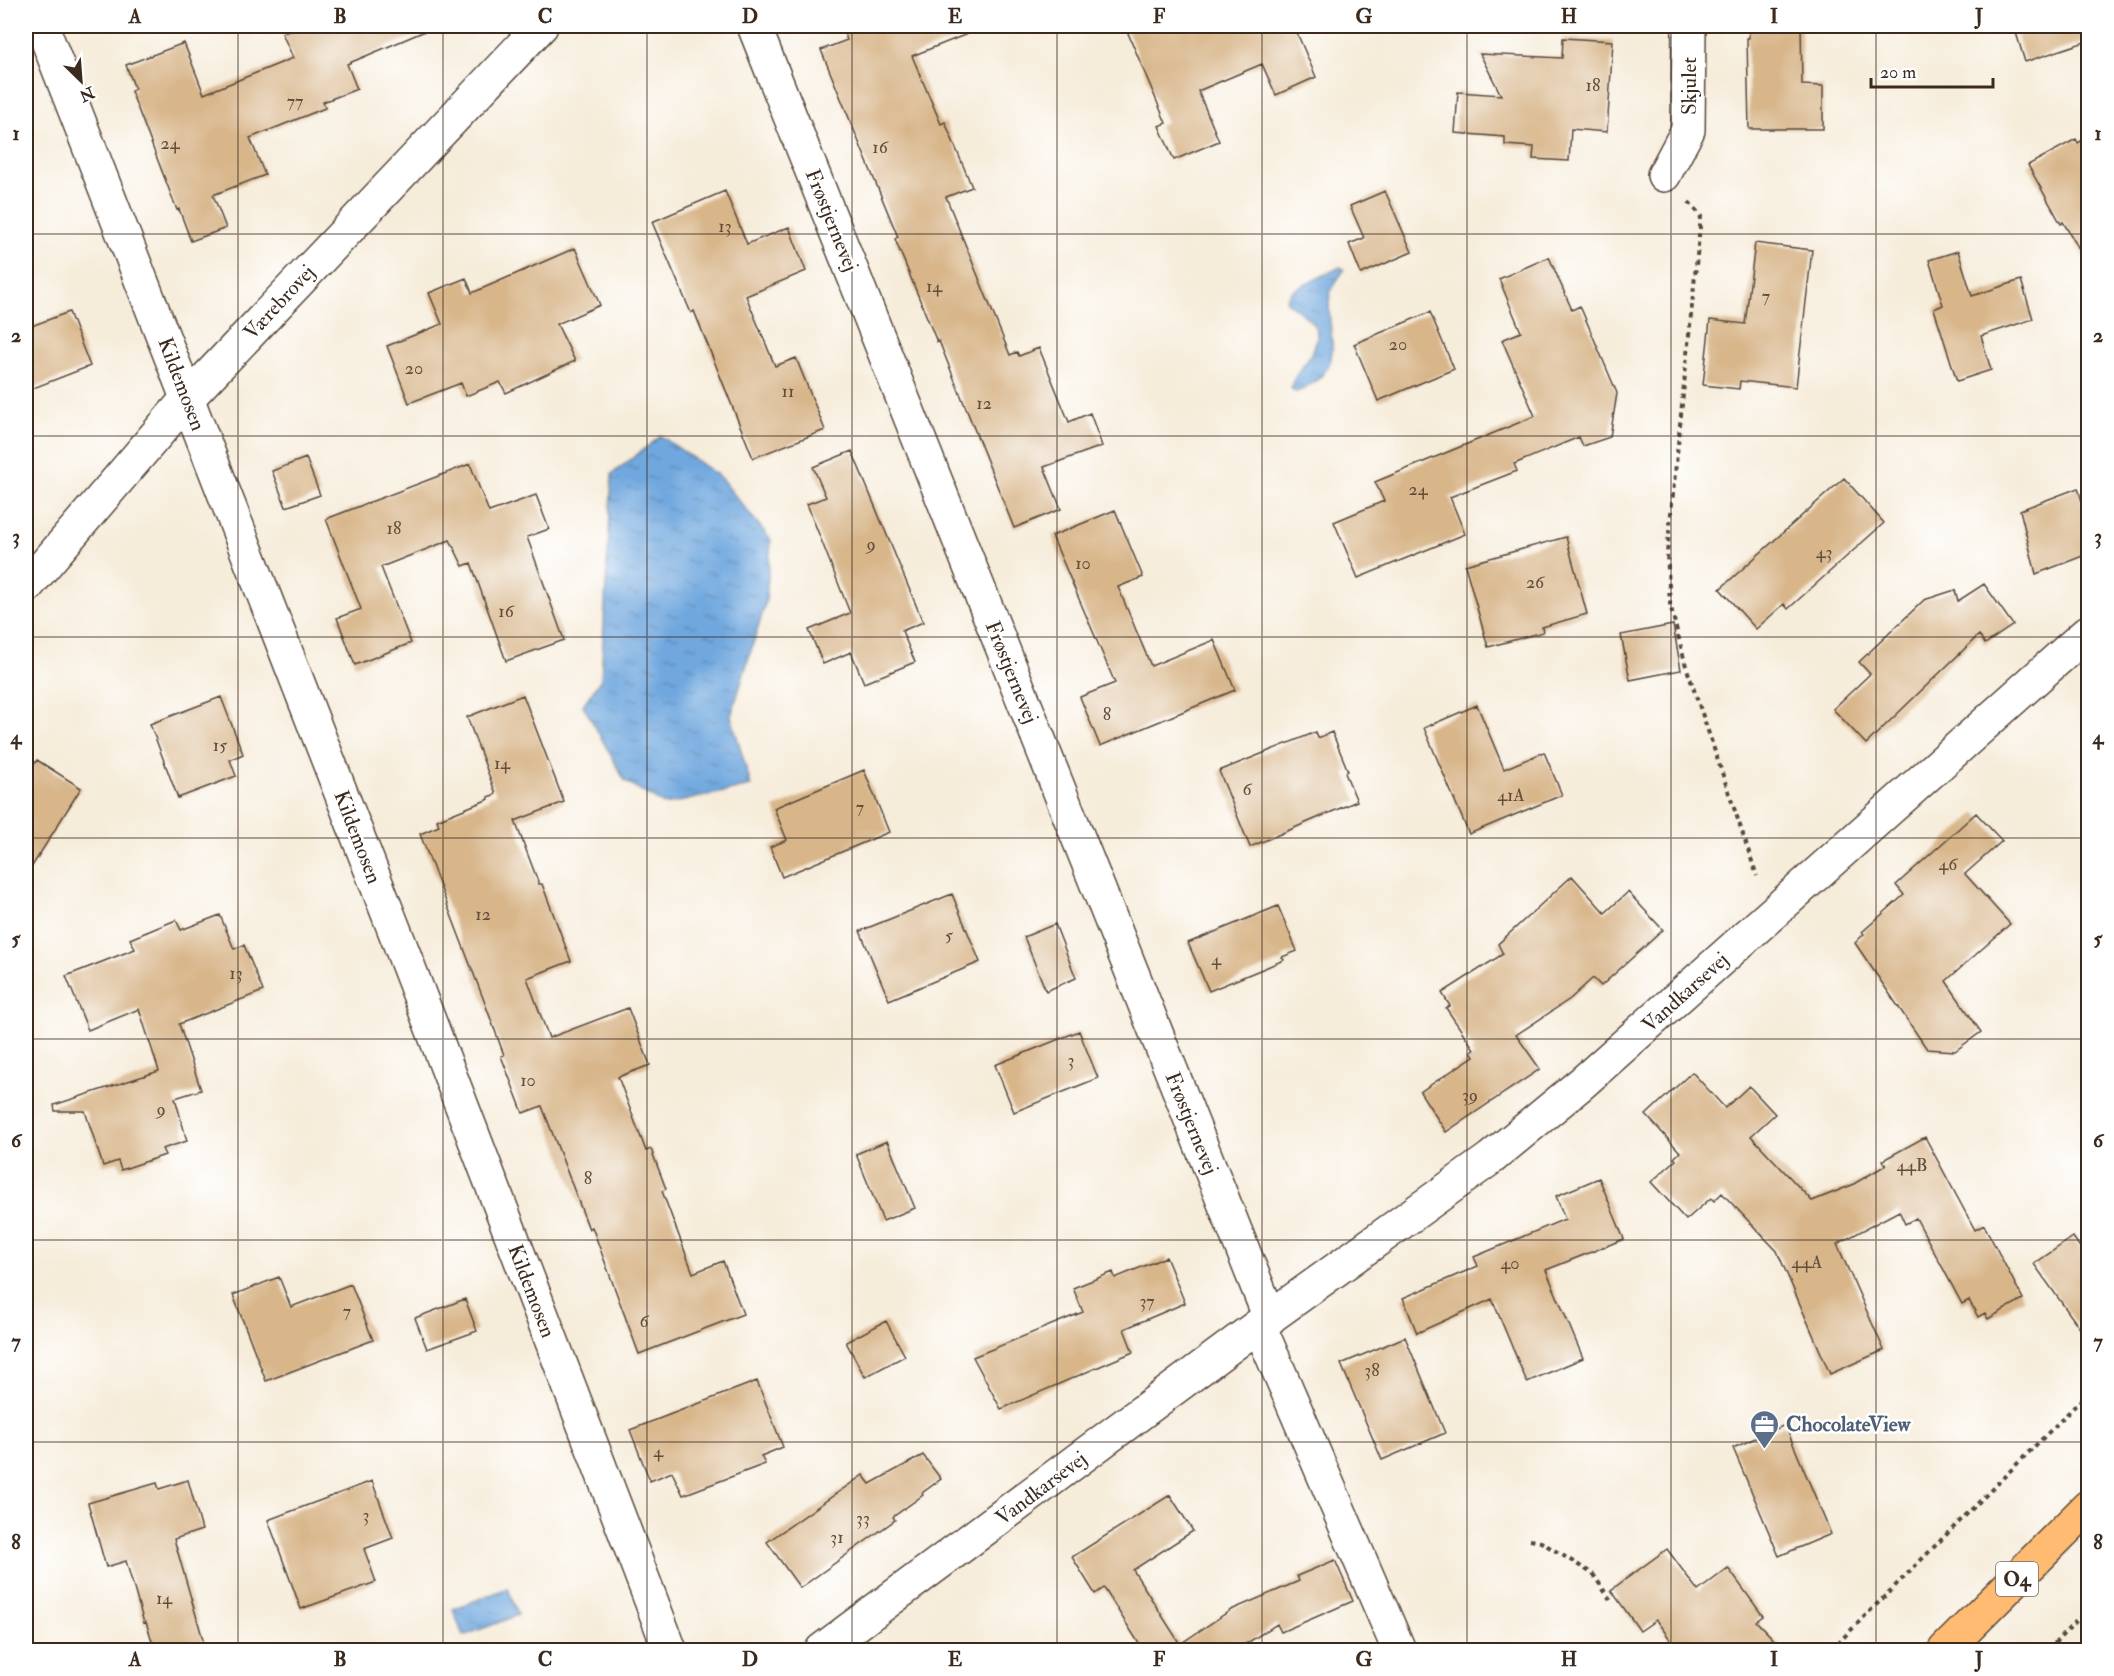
<svg xmlns="http://www.w3.org/2000/svg" width="2114" height="1676" viewBox="0 0 2114 1676" font-family="'IM FELL Double Pica',serif">
<defs>
<pattern id="water-ripples" width="26" height="14" patternUnits="userSpaceOnUse" patternTransform="scale(1.5)"><rect width="26" height="14" fill="#6fa7de"/><path d="M2 4q2-2 4 0t4 0M15 11q2-2 4 0t4 0" fill="none" stroke="#5c88b3"/></pattern>
</defs>
<rect width="100%" height="100%" fill="#fff"/>
<filter id="ink" filterUnits="userSpaceOnUse"><feTurbulence type="fractalNoise" baseFrequency=".0167" numOctaves="2"/><feDisplacementMap in="SourceGraphic" scale="12" xChannelSelector="R" yChannelSelector="G"/><feConvolveMatrix kernelMatrix="1 2 1 2 8 2 1 2 1" color-interpolation-filters="sRGB"/></filter>
<filter id="wash" filterUnits="userSpaceOnUse"><feTurbulence type="fractalNoise" baseFrequency=".008" numOctaves="4" result="noise"/><feDisplacementMap in="SourceGraphic" scale="24" xChannelSelector="R" yChannelSelector="G"/><feGaussianBlur stdDeviation="1.35" result="paint"/><feColorMatrix in="noise" values="0 0 0 0 0 0 0 0 0 0 0 0 0 0 0 0 0 1.4 0 .05"/><feComposite in="paint" operator="in"/></filter>
<g filter="url(#wash)">
<rect width="100%" height="100%" fill="#f6ecda"/>
<!-- water -->
<path fill="url(#water-ripples)" stroke="#55687e" stroke-width="1.5" d="M 1340,267 L 1343,268 L 1344,270 C 1339,278 1332,285 1330,294 C 1324,328 1348,361 1311,384 C 1306,388 1301,391 1295,392 L 1291,388 C 1293,377 1299,372 1305,363 C 1328,331 1316,323 1288,303 L 1286,300 L 1292,291 Z
M 661,436 L 720,477 L 771,540 L 766,601 L 731,716 L 751,786 L 665,805 L 625,781 L 583,705 L 601,679 L 612,474 Z
M 508,1588 L 518,1615 L 463,1636 L 453,1609 Z"/>
<g id="blocks">
<!-- building -->
<path fill="#d8b68a" d="M 302,26 L 437,26 L 347,64 L 357,89 L 323,102 L 325,108 L 250,138 L 265,175 L 213,195 L 226,228 L 191,241 L 179,209 L 177,210 L 131,91 L 135,89 L 126,65 L 184,43 L 204,94 L 293,58 L 282,33 Z
M 841,26 L 984,26 L 985,27 L 912,56 L 941,124 L 945,122 L 972,187 L 946,197 L 1010,355 L 1017,352 L 1019,356 L 1039,348 L 1069,422 L 1090,413 L 1102,446 L 1044,467 L 1061,509 L 1014,528 L 939,341 L 937,342 L 895,239 L 898,237 L 821,50 L 847,40 Z
M 1125,26 L 1294,26 L 1316,77 L 1276,95 L 1262,64 L 1198,91 L 1219,141 L 1174,160 L 1159,126 L 1166,123 Z
M 1749,26 L 1801,26 L 1802,85 L 1823,86 L 1823,129 L 1749,129 L 1747,38 L 1749,38 Z
M 2014,26 L 2088,26 L 2088,41 L 2025,62 Z
M 1563,38 L 1613,41 L 1607,132 L 1571,129 L 1569,161 L 1533,159 L 1534,147 L 1505,145 L 1505,137 L 1455,133 L 1458,92 L 1501,95 L 1480,54 L 1562,58 Z
M 2088,137 L 2088,264 L 2063,222 L 2061,224 L 2028,165 L 2076,139 L 2078,143 Z
M 725,191 L 747,244 L 789,227 L 806,271 L 746,296 L 775,366 L 796,358 L 825,430 L 753,458 L 694,311 L 691,313 L 652,222 Z
M 1385,191 L 1412,252 L 1361,274 L 1349,244 L 1364,238 L 1350,206 Z
M 1755,243 L 1812,250 L 1796,387 L 1740,381 L 1739,389 L 1703,385 L 1710,320 L 1745,324 Z
M 575,248 L 600,305 L 557,324 L 575,361 L 506,393 L 500,382 L 466,396 L 461,383 L 409,403 L 387,346 L 442,324 L 429,293 L 466,278 L 472,293 Z
M 1958,251 L 1972,296 L 2021,280 L 2033,319 L 1981,336 L 1991,370 L 1957,381 L 1934,309 L 1943,305 L 1929,260 Z
M 1549,257 L 1572,310 L 1580,306 L 1617,393 L 1610,437 L 1583,446 L 1579,437 L 1514,464 L 1517,471 L 1450,497 L 1465,534 L 1358,578 L 1334,522 L 1384,501 L 1375,482 L 1535,416 L 1502,340 L 1521,332 L 1499,279 Z
M 69,312 L 90,366 L 26,391 L 26,328 Z
M 1430,312 L 1454,369 L 1378,401 L 1354,344 Z
M 852,451 L 923,622 L 902,631 L 915,662 L 864,683 L 851,652 L 823,664 L 809,630 L 850,613 L 807,504 L 826,497 L 813,467 Z
M 306,458 L 320,495 L 286,507 L 272,471 Z
M 470,464 L 489,512 L 536,495 L 549,529 L 527,537 L 564,640 L 506,661 L 471,563 L 463,566 L 450,540 L 381,567 L 411,643 L 355,665 L 337,618 L 361,609 L 326,519 Z
M 1844,478 L 1884,523 L 1788,609 L 1784,604 L 1756,629 L 1720,589 Z
M 2078,488 L 2088,522 L 2088,554 L 2036,574 L 2020,510 Z
M 1115,510 L 1143,577 L 1118,587 L 1151,666 L 1214,640 L 1235,690 L 1100,746 L 1080,697 L 1115,683 L 1052,536 Z
M 1566,537 L 1587,614 L 1542,627 L 1543,632 L 1488,647 L 1465,565 Z
M 1984,584 L 2013,625 L 1985,644 L 1979,635 L 1866,744 L 1833,709 L 1870,674 L 1859,662 L 1924,600 L 1955,590 L 1958,601 Z
M 1673,625 L 1681,670 L 1630,680 L 1621,635 Z
M 523,695 L 564,802 L 515,821 L 539,884 L 542,884 L 571,961 L 527,978 L 549,1038 L 628,1008 L 650,1065 L 618,1077 L 646,1151 L 651,1149 L 666,1189 L 662,1191 L 693,1273 L 723,1261 L 743,1314 L 639,1354 L 592,1227 L 589,1229 L 542,1106 L 523,1113 L 501,1056 L 504,1055 L 483,998 L 420,834 L 439,826 L 437,820 L 489,799 L 488,797 L 496,794 L 467,717 Z
M 221,697 L 243,754 L 230,760 L 236,776 L 178,798 L 150,724 Z
M 1477,705 L 1504,769 L 1544,752 L 1562,795 L 1469,834 L 1424,728 Z
M 1316,732 L 1318,738 L 1332,732 L 1348,771 L 1345,773 L 1357,801 L 1250,847 L 1219,771 Z
M 37,760 L 81,788 L 26,876 L 26,778 Z
M 864,770 L 889,832 L 782,877 L 770,847 L 787,840 L 774,808 Z
M 1976,813 L 2002,841 L 1965,874 L 2010,924 L 1946,981 L 1981,1032 L 1955,1051 L 1927,1049 L 1855,943 L 1864,934 L 1862,932 L 1904,895 L 1896,885 Z
M 1572,876 L 1605,913 L 1628,892 L 1663,930 L 1601,986 L 1593,978 L 1570,999 L 1516,1035 L 1540,1069 L 1446,1132 L 1420,1092 L 1474,1056 L 1471,1051 L 1474,1049 L 1446,1008 L 1450,1006 L 1442,993 L 1503,954 L 1498,944 Z
M 952,894 L 980,962 L 889,1000 L 860,931 Z
M 1278,906 L 1297,951 L 1282,957 L 1284,960 L 1209,991 L 1188,943 Z
M 220,915 L 234,949 L 244,945 L 263,991 L 179,1024 L 201,1090 L 175,1098 L 187,1141 L 162,1149 L 165,1155 L 121,1170 L 118,1161 L 103,1166 L 85,1111 L 55,1111 L 54,1105 L 159,1071 L 139,1009 L 88,1030 L 66,976 L 135,949 L 130,939 L 176,920 L 181,930 Z
M 1055,924 L 1076,978 L 1046,991 L 1024,937 Z
M 1079,1031 L 1098,1078 L 1014,1112 L 995,1065 Z
M 1692,1072 L 1725,1108 L 1749,1086 L 1775,1114 L 1751,1136 L 1812,1201 L 1852,1185 L 1886,1165 L 1883,1160 L 1925,1137 L 1975,1230 L 1984,1225 L 2023,1299 L 1988,1319 L 1985,1313 L 1978,1317 L 1969,1300 L 1962,1304 L 1916,1218 L 1905,1224 L 1899,1211 L 1837,1244 L 1884,1350 L 1830,1374 L 1777,1251 L 1722,1193 L 1714,1201 L 1711,1198 L 1686,1220 L 1651,1182 L 1676,1160 L 1674,1158 L 1680,1152 L 1646,1115 Z
M 887,1141 L 915,1208 L 883,1221 L 856,1154 Z
M 1599,1178 L 1624,1239 L 1546,1270 L 1583,1358 L 1527,1382 L 1492,1299 L 1417,1333 L 1403,1298 L 1478,1266 L 1474,1257 L 1565,1219 L 1556,1196 Z
M 2073,1237 L 2088,1259 L 2088,1340 L 2034,1264 Z
M 1166,1257 L 1185,1303 L 1124,1329 L 1133,1352 L 1001,1409 L 973,1357 L 1083,1312 L 1073,1288 L 1113,1272 L 1115,1278 Z
M 279,1277 L 291,1307 L 351,1284 L 373,1340 L 266,1381 L 233,1295 Z
M 465,1299 L 477,1331 L 427,1349 L 415,1318 Z
M 886,1321 L 905,1356 L 865,1377 L 846,1342 Z
M 1405,1337 L 1445,1433 L 1382,1460 L 1341,1364 Z
M 757,1381 L 783,1447 L 761,1456 L 765,1464 L 683,1495 L 672,1472 L 650,1481 L 630,1430 Z
M 1785,1425 L 1831,1534 L 1779,1556 L 1733,1448 Z
M 923,1455 L 941,1479 L 922,1493 L 923,1495 L 893,1517 L 895,1520 L 800,1588 L 767,1542 L 863,1475 L 870,1484 Z
M 188,1480 L 202,1530 L 174,1539 L 206,1650 L 155,1650 L 146,1622 L 144,1623 L 126,1561 L 106,1567 L 88,1503 L 157,1483 L 159,1489 Z
M 372,1481 L 393,1538 L 364,1549 L 376,1582 L 301,1609 L 268,1520 Z
M 1170,1495 L 1193,1531 L 1133,1570 L 1180,1644 L 1231,1610 L 1299,1581 L 1297,1576 L 1335,1560 L 1353,1601 L 1281,1632 L 1277,1624 L 1236,1650 L 1143,1650 L 1104,1588 L 1095,1594 L 1072,1557 Z
M 1667,1549 L 1698,1591 L 1728,1568 L 1763,1616 L 1756,1621 L 1784,1650 L 1678,1650 L 1656,1620 L 1640,1631 L 1611,1590 Z"/>
</g>
</g>
<g filter="url(#ink)">
<use href="#blocks" fill-opacity="0" stroke="#57473a" stroke-width="1.5"/>
<g fill="none" stroke-linecap="round" stroke-linejoin="round">
<defs>
<path id="minor" d="M 42,26 L 401,947 L 670,1650
M 754,26 L 1270,1318
M 1664,175 L 1688,130 L 1689,26
M 1259,1325 L 1399,1650
M 822,1650 L 1259,1325 L 1491,1158 L 1582,1083 L 2088,632"/>
<path id="tertiary" d="M 26,587 L 187,399 L 541,26"/>
<path id="primary" d="M 1945,1650 L 2088,1507"/>
</defs>
<!-- minor casing -->
<use href="#minor" stroke="#57473a" stroke-width="36"/>
<!-- tertiary casing -->
<use href="#tertiary" stroke="#57473a" stroke-width="36"/>
<!-- primary casing -->
<use href="#primary" stroke="#57473a" stroke-width="36"/>
<!-- path -->
<path stroke="#57473a" stroke-width="4" stroke-dasharray="4.5 4.5" stroke-linecap="butt" d="M 1689,202 L 1701,216 L 1667,553 L 1670,604 L 1686,666 L 1757,876
M 1530,1540 L 1541,1542 L 1593,1574 L 1611,1601
M 1831,1650 L 2088,1393
M 2048,1650 L 2088,1609"/>
<!-- minor -->
<use href="#minor" stroke="#fff" stroke-width="33"/>
<!-- tertiary -->
<use href="#tertiary" stroke="#fff" stroke-width="33"/>
<!-- primary -->
<use href="#primary" stroke="#ffbb71" stroke-width="33"/>
</g>
</g>
<!-- grid -->
<path fill="none" stroke="#3b2a1e" stroke-width="1.5" stroke-opacity="0.55" d="M 238,26 L 238,1650M 443,26 L 443,1650M 647,26 L 647,1650M 852,26 L 852,1650M 1057,26 L 1057,1650M 1262,26 L 1262,1650M 1467,26 L 1467,1650M 1671,26 L 1671,1650M 1876,26 L 1876,1650M 26,234 L 2088,234M 26,436 L 2088,436M 26,637 L 2088,637M 26,838 L 2088,838M 26,1039 L 2088,1039M 26,1240 L 2088,1240M 26,1442 L 2088,1442"/>
<!-- icons -->
<defs>
<symbol id="office-pin" viewBox="-11 -11 22 30"><path d="M0 17L-7.5 6A9.5 9.5 0 1 1 7.5 6Z" fill="#5c6f8a" stroke="#fff"/><path d="M-6-3h4V-5.5h4V-3h4V5H-6ZM-1-4.5V-3h2v-1.5ZM-6 0V1H6V0Z" fill="#fff"/></symbol>
</defs>
<g fill-rule="evenodd">
<use href="#office-pin" x="1748" y="1408" width="33" height="45"/>
</g>
<g text-anchor="middle" stroke-width="5" stroke-linejoin="round" paint-order="stroke">
<!-- number labels -->
<g font-size="18" fill="#624d39">
<text x="1593" y="91">18</text>
<text x="295" y="107">77</text>
<text x="170" y="149">24</text>
<text x="880" y="153">16</text>
<text x="725" y="232">13</text>
<text x="934" y="292">14</text>
<text x="1766" y="302">7</text>
<text x="1398" y="350">20</text>
<text x="414" y="374">20</text>
<text x="788" y="397">11</text>
<text x="984" y="409">12</text>
<text x="1418" y="495">24</text>
<text x="394" y="534">18</text>
<text x="871" y="550">9</text>
<text x="1824" y="558">43</text>
<text x="1083" y="569">10</text>
<text x="1535" y="588">26</text>
<text x="506" y="617">16</text>
<text x="1107" y="720">8</text>
<text x="220" y="751">15</text>
<text x="502" y="769">14</text>
<text x="1247" y="795">6</text>
<text x="1511" y="801">41A</text>
<text x="860" y="813">7</text>
<text x="1948" y="870">46</text>
<text x="483" y="920">12</text>
<text x="949" y="941">5</text>
<text x="1216" y="965">4</text>
<text x="236" y="979">13</text>
<text x="1071" y="1066">3</text>
<text x="528" y="1086">10</text>
<text x="1470" y="1101">39</text>
<text x="161" y="1115">9</text>
<text x="1912" y="1171">44B</text>
<text x="588" y="1184">8</text>
<text x="1807" y="1268">44A</text>
<text x="1510" y="1269">40</text>
<text x="1147" y="1307">37</text>
<text x="347" y="1317">7</text>
<text x="644" y="1327">6</text>
<text x="1372" y="1376">38</text>
<text x="658" y="1457">4</text>
<text x="366" y="1521">3</text>
<text x="863" y="1524">33</text>
<text x="837" y="1543">31</text>
<text x="164" y="1604">14</text>
</g>
<!-- shield labels -->
<rect fill="#fff" stroke="#766a62" stroke-width="1.5" x="1996" y="1562" width="42" height="34" rx="4.5"/>
<g font-size="20" font-weight="bold" fill="#3b2a1e">
<text x="2017" y="1586">O4</text>
</g>
<!-- street labels -->
<g font-size="21" fill="#3b2a1e" stroke="#fff">
<text transform="translate(1689 86) rotate(-90)" y="7">Skjulet</text>
<text transform="translate(832 220) rotate(68)" y="7">Frøstjernevej</text>
<text transform="translate(279 302) rotate(-47)" y="7">Værebrovej</text>
<text transform="translate(182 384) rotate(69)" y="7">Kildemosen</text>
<text transform="translate(1012 672) rotate(68)" y="7">Frøstjernevej</text>
<text transform="translate(358 837) rotate(69)" y="7">Kildemosen</text>
<text transform="translate(1685 992) rotate(-42)" y="7">Vandkarsevej</text>
<text transform="translate(1192 1123) rotate(68)" y="7">Frøstjernevej</text>
<text transform="translate(532 1291) rotate(69)" y="7">Kildemosen</text>
<text transform="translate(1041 1488) rotate(-37)" y="7">Vandkarsevej</text>
</g>
<!-- service labels -->
<g font-size="21" font-weight="bold" fill="#4e5e75" stroke="#fff" text-anchor="start">
<text x="1786" y="1431">ChocolateView</text>
</g>
</g>
<!-- margin -->
<rect width="2114" height="1676" fill="none" stroke="#fff" stroke-width="66"/>
<!-- north arrow -->
<g transform="translate(81 81) rotate(155)" stroke="#ffffff" stroke-width="4.5" paint-order="stroke">
<path d="M0-4.5L10 22L0 15L-10 22Z" fill="#3b2a1e"/>
<text y="-9" font-size="16" font-weight="bold" text-anchor="middle" fill="#3b2a1e">N</text>
</g>
<!-- scale -->
<path d="M1871 78v9h122v-9" fill="none" stroke="#3b2a1e" stroke-width="3"/>
<text x="1880" y="78" font-size="18" fill="#3b2a1e" stroke="#ffffff" stroke-width="4.5" paint-order="stroke">20 m</text>
<rect x="33" y="33" width="2048" height="1610" fill="none" stroke="#3b2a1e" stroke-width="2"/>
<g font-size="20" text-anchor="middle" font-weight="bold" fill="#3b2a1e">
<text x="135" y="23">A</text>
<text x="340" y="23">B</text>
<text x="545" y="23">C</text>
<text x="750" y="23">D</text>
<text x="955" y="23">E</text>
<text x="1159" y="23">F</text>
<text x="1364" y="23">G</text>
<text x="1569" y="23">H</text>
<text x="1774" y="23">I</text>
<text x="1979" y="23">J</text>
<text x="16" y="140">1</text>
<text x="2098" y="140">1</text>
<text x="16" y="342">2</text>
<text x="2098" y="342">2</text>
<text x="16" y="543">3</text>
<text x="2098" y="543">3</text>
<text x="16" y="744">4</text>
<text x="2098" y="744">4</text>
<text x="16" y="945">5</text>
<text x="2098" y="945">5</text>
<text x="16" y="1147">6</text>
<text x="2098" y="1147">6</text>
<text x="16" y="1348">7</text>
<text x="2098" y="1348">7</text>
<text x="16" y="1549">8</text>
<text x="2098" y="1549">8</text>
<text x="135" y="1666">A</text>
<text x="340" y="1666">B</text>
<text x="545" y="1666">C</text>
<text x="750" y="1666">D</text>
<text x="955" y="1666">E</text>
<text x="1159" y="1666">F</text>
<text x="1364" y="1666">G</text>
<text x="1569" y="1666">H</text>
<text x="1774" y="1666">I</text>
<text x="1979" y="1666">J</text>
</g>
</svg>
